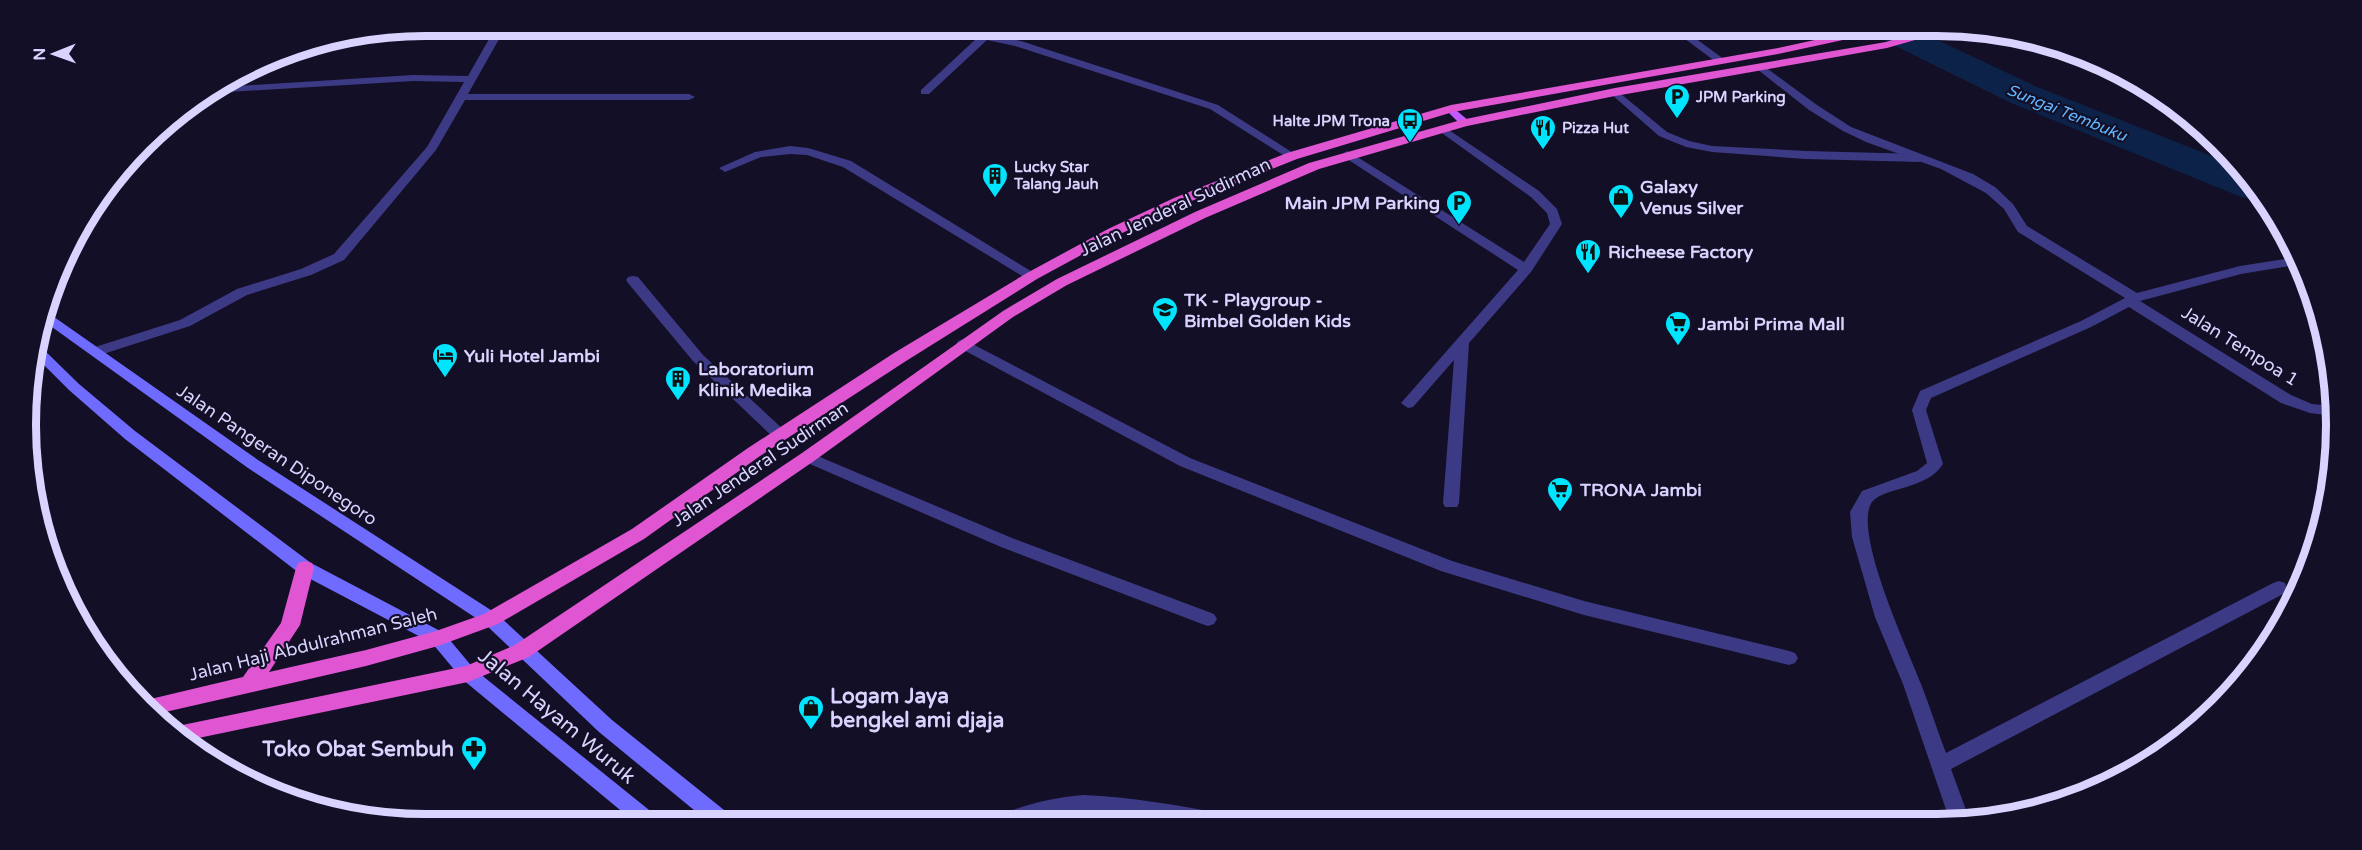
<svg xmlns="http://www.w3.org/2000/svg" width="2362" height="850" viewBox="0 0 2362 850" font-family="'Varela Round',sans-serif">
<rect width="100%" height="100%" fill="#130f26"/>
<g fill="none" stroke-linecap="round" stroke-linejoin="round">
<!-- river -->
<path fill="#0c2248" fill-rule="evenodd" d="M 1864,26 L 1908,26 L 2035,86 L 2242,168 L 2264,198 L 2256,200 L 2241,197 L 2009,102 L 1869,33 Z"/>
<!-- service -->
<path fill="#3d3a85" fill-rule="evenodd" d="M 1615,89 L 1667,132 L 1689,141 L 1712,146 L 1806,151 L 1920,154 L 1926,158 L 1920,162 L 1806,159 L 1712,152 L 1686,147 L 1659,136 L 1611,94 L 1611,90 Z
M 1443,126 L 1539,191 L 1557,209 L 1562,224 L 1531,272 L 1469,343 L 1459,503 L 1457,507 L 1445,507 L 1443,503 L 1454,360 L 1413,407 L 1408,408 L 1401,403 L 1518,270 L 1341,155 L 1347,151 L 1351,153 L 1524,262 L 1550,224 L 1547,213 L 1531,197 L 1439,131 L 1437,129 Z
M 790,146 L 808,148 L 851,161 L 1039,276 L 1032,280 L 1027,279 L 843,167 L 807,155 L 790,154 L 761,157 L 725,172 L 719,168 L 755,152 Z
M 1083,795 C 1131,797 1177,805 1224,814 L 1231,817 L 1234,823 C 1215,823 1196,824 1178,823 C 1147,821 1117,813 1085,813 C 1053,813 1025,825 993,823 L 996,817 C 1025,804 1051,798 1083,795 Z"/>
<!-- minor -->
<path fill="#3d3a85" fill-rule="evenodd" d="M 1669,27 L 1680,27 L 1725,60 L 1724,62 L 1716,62 Z
M 1349,28 L 1364,28 L 1351,34 L 1346,31 Z
M 949,30 L 970,30 L 1021,41 L 1218,105 L 1298,156 L 1296,158 L 1288,158 L 1210,109 L 1015,46 L 987,40 L 929,94 L 921,94 L 921,90 L 977,38 Z
M 493,32 L 503,32 L 468,94 L 689,94 L 695,97 L 689,100 L 465,100 L 436,150 L 344,260 L 311,275 L 247,295 L 190,326 L 97,356 L 92,354 L 90,351 L 92,348 L 180,320 L 237,289 L 301,269 L 334,254 L 427,147 L 464,82 L 413,81 L 212,93 L 222,87 L 413,75 L 468,76 Z
M 1761,64 L 1817,105 L 1851,127 L 1973,174 L 1995,187 L 2013,204 L 2027,226 L 2137,293 L 2240,266 L 2297,257 L 2301,264 L 2241,274 L 2140,301 L 2291,395 L 2312,404 L 2334,406 L 2334,416 L 2310,413 L 2281,403 L 2129,307 L 2091,327 L 1931,398 L 1926,410 L 1943,464 C 1927,490 1883,487 1872,502 C 1852,531 1908,650 1921,684 C 1930,707 1937,730 1946,753 L 2273,583 L 2279,581 L 2285,583 L 2287,588 L 2285,593 L 1951,769 L 1970,821 L 1950,821 L 1903,684 L 1875,617 L 1852,537 L 1850,512 L 1862,491 L 1917,471 L 1927,463 L 1912,410 L 1920,391 L 2081,321 L 2125,298 L 2018,232 L 2004,209 L 1986,193 L 1941,169 L 1866,142 L 1843,131 L 1809,110 L 1757,69 L 1757,65 Z
M 633,276 L 638,277 L 703,355 L 785,431 L 788,435 L 785,439 L 775,439 L 693,361 L 628,283 L 626,280 L 628,277 Z
M 963,339 L 1190,458 L 1452,561 L 1584,601 L 1789,651 L 1795,653 L 1798,658 L 1795,663 L 1789,665 L 1584,615 L 1441,571 L 1180,466 L 958,347 L 956,344 L 958,341 Z
M 808,452 L 1012,538 L 1214,614 L 1217,619 L 1214,624 L 1208,626 L 1202,624 L 1001,547 L 803,461 L 800,457 L 803,453 Z"/>
<!-- secondary -->
<path fill="#6f6bff" fill-rule="evenodd" d="M 47,312 L 258,460 L 497,614 L 612,720 L 734,818 L 737,824 L 711,824 L 599,732 L 485,624 L 248,468 L 45,322 Z
M 38,344 L 79,384 L 135,431 L 311,563 L 444,633 L 474,669 L 659,818 L 662,824 L 637,824 L 462,679 L 432,643 L 299,573 L 125,439 L 69,390 L 34,355 Z"/>
<!-- primary -->
<path fill="#c25bff" fill-rule="evenodd" d="M 1451,106 L 1469,121 L 1469,125 L 1461,125 L 1445,109 Z"/>
<!-- trunk -->
<path fill="#e055d1" fill-rule="evenodd" d="M 1879,26 L 1900,26 L 1894,29 L 1778,54 L 1453,112 L 1297,159 L 1184,204 L 1118,235 L 1037,279 L 906,361 L 760,456 L 644,539 L 498,624 L 438,646 L 366,666 L 152,715 L 138,702 L 243,677 L 281,623 L 296,568 L 298,563 L 305,561 L 312,563 L 314,568 L 300,625 L 269,672 L 366,650 L 436,631 L 484,614 L 632,529 L 748,448 L 894,353 L 1027,273 L 1108,229 L 1174,198 L 1287,153 L 1451,105 L 1778,48 Z
M 1933,26 L 1946,27 L 1929,36 L 1887,48 L 1615,96 L 1467,126 L 1319,169 L 1205,218 L 1067,285 L 1013,317 L 814,461 L 529,657 L 468,682 L 184,741 L 168,728 L 466,666 L 515,645 L 802,453 L 1003,311 L 1057,279 L 1195,212 L 1309,163 L 1461,120 L 1615,88 L 1886,42 Z"/>
</g>
<!-- icons -->
<defs>
<symbol id="parking-pin" viewBox="-11 -11 22 30"><path d="M0 17L-7.5 6A9.5 9.5 0 1 1 7.5 6Z" fill="#00e5ff" stroke="#130f26"/><path d="M-3.5-5.5H1a3.5 3.5 0 0 1 0 7H-1V5.5H-3.5ZM-1-3.4V-.6H.8a1.4 1.4 0 0 0 0-2.8Z" fill="#111"/></symbol>
<symbol id="bus-pin" viewBox="-11 -11 22 30"><path d="M0 17L-7.5 6A9.5 9.5 0 1 1 7.5 6Z" fill="#00e5ff" stroke="#130f26"/><path d="M-5-6H5V4H4V6H2V4H-2V6H-4V4H-5ZM-3.5-4V0h7V-4ZM-3.5 1.2v1.5H-2V1.2ZM2 1.2v1.5H3.5V1.2Z" fill="#111"/></symbol>
<symbol id="restaurant-pin" viewBox="-11 -11 22 30"><path d="M0 17L-7.5 6A9.5 9.5 0 1 1 7.5 6Z" fill="#00e5ff" stroke="#130f26"/><path d="M-5-6h1v4h1v-4h1v4h1v-4h1v5L-1.5 .5V6h-2V.5L-5-1ZM5-6V6H3V1.5H1.5Q1.5-4 5-6Z" fill="#111"/></symbol>
<symbol id="building-pin" viewBox="-11 -11 22 30"><path d="M0 17L-7.5 6A9.5 9.5 0 1 1 7.5 6Z" fill="#00e5ff" stroke="#130f26"/><path d="M-4-6H4V6H1V3H-1V6H-4ZM-2.5-4.3h1.7v1.8h-1.7ZM.8-4.3h1.7v1.8H.8ZM-2.5-1h1.7V.8h-1.7ZM.8-1h1.7V.8H.8Z" fill="#111"/></symbol>
<symbol id="shop-pin" viewBox="-11 -11 22 30"><path d="M0 17L-7.5 6A9.5 9.5 0 1 1 7.5 6Z" fill="#00e5ff" stroke="#130f26"/><path d="M-5-2.5h2.3a2.7 3.5 0 0 1 5.4 0H5L5.5 6h-11ZM-1.5-2.5h3a1.5 2.3 0 0 0-3 0Z" fill="#111"/></symbol>
<symbol id="school-pin" viewBox="-11 -11 22 30"><path d="M0 17L-7.5 6A9.5 9.5 0 1 1 7.5 6Z" fill="#00e5ff" stroke="#130f26"/><path d="M0-5L7-2L0 1L-7-2ZM-4 1L0 2.5L4 1V4Q0 6-4 4Z" fill="#111"/></symbol>
<symbol id="supermarket-pin" viewBox="-11 -11 22 30"><path d="M0 17L-7.5 6A9.5 9.5 0 1 1 7.5 6Z" fill="#00e5ff" stroke="#130f26"/><path d="M-6-5.5h2.5l.6 2H6L4.5 2H-2.5L-4.4-4H-6ZM-1.5 3.2a1.3 1.3 0 1 0 .1 0ZM3 3.2a1.3 1.3 0 1 0 .1 0Z" fill="#111"/></symbol>
<symbol id="hotel-pin" viewBox="-11 -11 22 30"><path d="M0 17L-7.5 6A9.5 9.5 0 1 1 7.5 6Z" fill="#00e5ff" stroke="#130f26"/><path d="M-6-4.5h1.5V1H6V5H4.5V3h-9V5H-6ZM-4 0a1.8 1.8 0 1 1 3.6 0ZM.5 0V-2.5h3Q6-2.5 6 0Z" fill="#111"/></symbol>
<symbol id="pharmacy-pin" viewBox="-11 -11 22 30"><path d="M0 17L-7.5 6A9.5 9.5 0 1 1 7.5 6Z" fill="#00e5ff" stroke="#130f26"/><path d="M-2-6h4v4h4v4h-4v4h-4v-4h-4v-4h4Z" fill="#111"/></symbol>
</defs>
<g fill-rule="evenodd">
<use href="#parking-pin" x="1662" y="82" width="30" height="40"/>
<use href="#bus-pin" x="1395" y="106" width="30" height="40"/>
<use href="#restaurant-pin" x="1528" y="113" width="30" height="40"/>
<use href="#building-pin" x="980" y="161" width="30" height="40"/>
<use href="#shop-pin" x="1606" y="182" width="30" height="40"/>
<use href="#parking-pin" x="1444" y="188" width="30" height="40"/>
<use href="#restaurant-pin" x="1573" y="237" width="30" height="40"/>
<use href="#school-pin" x="1150" y="295" width="30" height="40"/>
<use href="#supermarket-pin" x="1663" y="309" width="30" height="40"/>
<use href="#hotel-pin" x="430" y="341" width="30" height="40"/>
<use href="#building-pin" x="663" y="364" width="30" height="40"/>
<use href="#supermarket-pin" x="1545" y="475" width="30" height="40"/>
<use href="#shop-pin" x="796" y="693" width="30" height="40"/>
<use href="#pharmacy-pin" x="459" y="734" width="30" height="40"/>
</g>
<g text-anchor="middle" stroke-width="4.5" stroke-linejoin="round" paint-order="stroke">
<!-- far-poi labels -->
<g font-size="15" font-weight="bold" fill="#d9d4ff" stroke="#130f26" text-anchor="start">
<text x="1696" y="102">JPM Parking</text>
<text x="1390" y="126" text-anchor="end">Halte JPM Trona</text>
<text x="1562" y="133">Pizza Hut</text>
<text x="1014" y="172">Lucky Star<tspan x="1014" dy="17">Talang Jauh</tspan></text>
</g>
<!-- far-water labels -->
<g font-size="16" font-style="italic" fill="#62b6ff" stroke="#130f26">
<text transform="translate(2067 112) rotate(22)" y="6">Sungai Tembuku</text>
</g>
<!-- poi labels -->
<g font-size="18" font-weight="bold" fill="#d9d4ff" stroke="#130f26" text-anchor="start">
<text x="1640" y="193">Galaxy<tspan x="1640" dy="21">Venus Silver</tspan></text>
<text x="1440" y="209" text-anchor="end">Main JPM Parking</text>
<text x="1608" y="258">Richeese Factory</text>
<text x="1184" y="306">TK - Playgroup -<tspan x="1184" dy="21">Bimbel Golden Kids</tspan></text>
<text x="1698" y="330">Jambi Prima Mall</text>
<text x="464" y="362">Yuli Hotel Jambi</text>
<text x="698" y="375">Laboratorium<tspan x="698" dy="21">Klinik Medika</tspan></text>
<text x="1580" y="496">TRONA Jambi</text>
</g>
<!-- street labels -->
<g font-size="18" fill="#d9d4ff" stroke="#130f26">
<text transform="translate(1175 207) rotate(-25)" y="6">Jalan Jenderal Sudirman</text>
<text transform="translate(2240 346) rotate(32)" y="6">Jalan Tempoa 1</text>
<text transform="translate(277 455) rotate(34)" y="6">Jalan Pangeran Diponegoro</text>
<text transform="translate(760 464) rotate(-34)" y="6">Jalan Jenderal Sudirman</text>
<text transform="translate(313 644) rotate(-14)" y="6">Jalan Haji Abdulrahman Saleh</text>
</g>
<!-- near-poi labels -->
<g font-size="21" font-weight="bold" fill="#d9d4ff" stroke="#130f26" text-anchor="start">
<text x="830" y="703">Logam Jaya<tspan x="830" dy="24">bengkel ami djaja</tspan></text>
<text x="454" y="756" text-anchor="end">Toko Obat Sembuh</text>
</g>
<!-- near-street labels -->
<g font-size="21" fill="#d9d4ff" stroke="#130f26">
<text transform="translate(557 716) rotate(40)" y="7">Jalan Hayam Wuruk</text>
</g>
</g>
<!-- crop -->
<path d="M0 0H2362V850H0ZM425 36H1937A389 389 0 0 1 2326 425V425A389 389 0 0 1 1937 814H425A389 389 0 0 1 36 425V425A389 389 0 0 1 425 36Z" fill="#130f26" fill-rule="evenodd"/>
<path fill="none" stroke="#d9d4ff" stroke-width="8" d="M425 36H1937A389 389 0 0 1 2326 425V425A389 389 0 0 1 1937 814H425A389 389 0 0 1 36 425V425A389 389 0 0 1 425 36Z"/>
<!-- north arrow -->
<g transform="translate(54 54) rotate(269)" stroke="#130f26" stroke-width="4.5" paint-order="stroke">
<path d="M0-4.5L10 22L0 15L-10 22Z" fill="#d9d4ff"/>
<text y="-9" font-size="16" font-weight="bold" text-anchor="middle" fill="#d9d4ff">N</text>
</g>
</svg>
